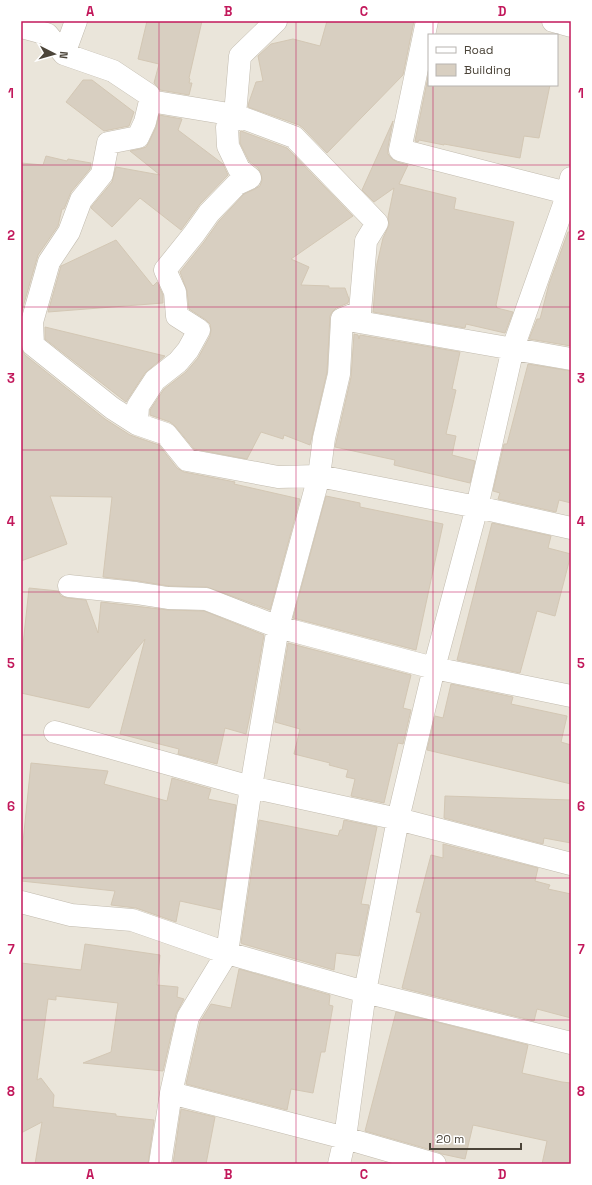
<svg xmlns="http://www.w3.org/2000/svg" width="592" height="1185" viewBox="0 0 592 1185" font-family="'Space Grotesk',sans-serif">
<rect width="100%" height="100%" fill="#f6f3ec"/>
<!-- residential -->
<path fill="#eae5da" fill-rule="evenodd" d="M 21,21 L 571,21 L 571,1164 L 21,1164 ZM 429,35 L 557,35 L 557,85 L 429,85 Z"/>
<!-- building -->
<path fill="#d8cfc1" stroke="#d3c7b4" d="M 147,21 L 202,21 L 189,78 L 190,79 L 189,83 L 192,83 L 189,95 L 160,90 L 154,83 L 159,64 L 138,59 Z
M 327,21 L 414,21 L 403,75 L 327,153 L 303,128 L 299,125 L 248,107 L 249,102 L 256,82 L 263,81 L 258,56 L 271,44 L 293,39 L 320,46 Z
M 429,72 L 429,85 L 550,85 L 539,138 L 524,136 L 520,158 L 444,144 L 444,145 L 419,140 L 418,142 L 415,141 Z
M 83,80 L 92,80 L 134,112 L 129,126 L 104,131 L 66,102 Z
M 159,115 L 182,119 L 178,130 L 223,164 L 228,175 L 200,204 L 181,230 L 140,198 L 112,227 L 91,208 L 92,206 L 112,182 L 116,167 L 160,175 L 130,151 L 140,149 L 146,147 L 149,142 L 156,127 Z
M 393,121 L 388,147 L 388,154 L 392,159 L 397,162 L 408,165 L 399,184 L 456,198 L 454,209 L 514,222 L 496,305 L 497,308 L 513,312 L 505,333 L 466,324 L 465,328 L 373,312 L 377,264 L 383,238 L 389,225 L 388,217 L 394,188 L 374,202 L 362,190 Z
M 241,131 L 287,148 L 353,216 L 291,259 L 309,267 L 301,285 L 329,286 L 329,288 L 345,288 L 349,299 L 348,303 L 336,308 L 332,312 L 330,316 L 327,372 L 310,445 L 284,435 L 283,439 L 261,432 L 247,459 L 194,449 L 175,426 L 170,422 L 150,415 L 150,410 L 164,389 L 186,372 L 198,358 L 210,336 L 211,330 L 210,324 L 206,320 L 189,309 L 187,291 L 180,272 L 204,242 L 219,221 L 244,194 L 255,189 L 260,186 L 262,180 L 261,173 L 258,168 L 249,161 L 240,143 L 240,132 Z
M 46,156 L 67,161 L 68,159 L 91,163 L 90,169 L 71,192 L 64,209 L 62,209 L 58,226 L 38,255 L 21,314 L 21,227 L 23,191 L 21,191 L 21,163 L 43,165 Z
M 568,232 L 571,232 L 571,346 L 529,339 L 537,319 L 540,319 L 549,284 Z
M 116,240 L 153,286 L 157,282 L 163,295 L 163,303 L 48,312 L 61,266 Z
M 45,327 L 165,356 L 145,373 L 126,402 L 45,339 Z
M 354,334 L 358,335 L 359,339 L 360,335 L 460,352 L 452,389 L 456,390 L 446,434 L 456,436 L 452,455 L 475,461 L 470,483 L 394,465 L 395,460 L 335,447 L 351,377 Z
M 21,348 L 25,355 L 105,419 L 130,435 L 159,445 L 177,468 L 184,472 L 235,482 L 234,484 L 300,499 L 270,610 L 207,587 L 169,586 L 138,581 L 103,577 L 112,497 L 50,496 L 67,544 L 21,561 Z
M 528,364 L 571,371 L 571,503 L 559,500 L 556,512 L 498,499 L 500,493 L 493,491 L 504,444 L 507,444 Z
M 326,496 L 360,503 L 360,507 L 443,524 L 416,650 L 293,618 Z
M 492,523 L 551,536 L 548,548 L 571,554 L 555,616 L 537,611 L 520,673 L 457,660 Z
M 29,588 L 58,591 L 61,596 L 67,598 L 86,600 L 98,633 L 101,602 L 168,610 L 204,611 L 264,635 L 250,715 L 246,734 L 225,728 L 217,764 L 178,754 L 179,749 L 120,734 L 145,639 L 89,708 L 21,693 L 21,664 Z
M 288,643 L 411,675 L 403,708 L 411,710 L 403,744 L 398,743 L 384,803 L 351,796 L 355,779 L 346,777 L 348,770 L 329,765 L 330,763 L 294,754 L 300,729 L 275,722 Z
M 451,684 L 513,697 L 511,704 L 567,716 L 561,742 L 571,745 L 571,784 L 427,750 L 435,716 L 443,718 Z
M 31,763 L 108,771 L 104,784 L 167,801 L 172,778 L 211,789 L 208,799 L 236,805 L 221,910 L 180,901 L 176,922 L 136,908 L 111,905 L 115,891 L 21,881 L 21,862 Z
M 445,796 L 571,800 L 571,843 L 544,838 L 543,844 L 444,818 Z
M 259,820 L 338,836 L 340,830 L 342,830 L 344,820 L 377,827 L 361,904 L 369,905 L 359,956 L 336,953 L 334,970 L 243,944 L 241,943 Z
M 443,844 L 538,868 L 535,881 L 550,885 L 548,889 L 571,894 L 571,1018 L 537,1009 L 534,1021 L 402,988 L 421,913 L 416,912 L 431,855 L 443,858 Z
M 85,944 L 160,955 L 157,985 L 178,987 L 177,997 L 184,999 L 176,1014 L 163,1071 L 83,1063 L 111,1052 L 118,1003 L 56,996 L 56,1000 L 48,999 L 37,1080 L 41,1078 L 54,1095 L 53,1107 L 116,1114 L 116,1116 L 154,1120 L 148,1164 L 35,1164 L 42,1122 L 21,1133 L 21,1086 L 23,1085 L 21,1085 L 21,963 L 81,970 Z
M 239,969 L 330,995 L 329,1005 L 333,1006 L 325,1052 L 321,1052 L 313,1093 L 291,1089 L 287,1110 L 186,1084 L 200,1022 L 211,1004 L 231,1008 Z
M 396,1012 L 528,1045 L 522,1073 L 562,1082 L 571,1083 L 571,1164 L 542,1164 L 547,1141 L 473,1125 L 465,1159 L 442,1154 L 438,1152 L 365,1131 Z
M 181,1109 L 215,1117 L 206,1164 L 173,1164 Z"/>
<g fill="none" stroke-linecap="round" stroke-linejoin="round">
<defs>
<path id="minor" d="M 427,21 L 400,150 L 571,194
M 553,21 L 571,26
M 21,27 L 47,34 L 64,54 L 76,21
M 64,54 L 113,71 L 149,95 L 150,101 L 235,115 L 294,137 L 377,223 L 366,241 L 360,312 L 342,319
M 150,101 L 145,122 L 138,137 L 108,143 L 102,174 L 81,200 L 69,232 L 49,262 L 32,322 L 33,345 L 112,408 L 137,424 L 166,434 L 187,460 L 278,477 L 319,476 L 477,507 L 571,528
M 342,319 L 571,359
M 137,424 L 138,406 L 155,380 L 178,362 L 188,350 L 199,330 L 177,316 L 175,292 L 165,270 L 194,234 L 209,213 L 237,184 L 250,178 L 239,169 L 228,146 L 227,127 L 229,123 L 237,119 L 235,115 L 240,56 L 276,21
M 69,586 L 136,593 L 168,598 L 206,599 L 278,627 L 434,668 L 571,696
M 55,732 L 251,787 L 398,819 L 571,864
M 21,902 L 71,915 L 132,920 L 227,953 L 365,992 L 571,1043
M 171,1093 L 345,1138 L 435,1164
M 160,1164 L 171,1093 L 188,1017 L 227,953 L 251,787 L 278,627 L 319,476 L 324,438 L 339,374 L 342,319
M 339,1164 L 345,1138 L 365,992 L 398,819 L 434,668 L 477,507 L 513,348 L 568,193 L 571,178"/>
</defs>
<!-- minor casing -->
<use href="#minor" stroke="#c2bbae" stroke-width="23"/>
<!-- minor -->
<use href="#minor" stroke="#fff" stroke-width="22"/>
</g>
<!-- grid -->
<path fill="none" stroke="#c2185b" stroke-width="1" stroke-opacity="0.55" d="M 159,21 L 159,1164M 296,21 L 296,1164M 433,21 L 433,35M 433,85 L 433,1164M 21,165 L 571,165M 21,307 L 571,307M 21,450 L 571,450M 21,592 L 571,592M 21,735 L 571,735M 21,878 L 571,878M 21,1020 L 571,1020"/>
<!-- border -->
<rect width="592" height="1185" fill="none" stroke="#ffffff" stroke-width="44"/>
<!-- legend -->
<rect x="428" y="34" width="130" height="52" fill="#ffffff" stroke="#b7b4b0"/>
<rect x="436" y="47" width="20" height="6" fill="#ffffff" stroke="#b7b4b0"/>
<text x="464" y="54" font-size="12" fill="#4b4439">Road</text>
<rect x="436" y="64" width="20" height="12" fill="#d8cfc1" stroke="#b7b4b0"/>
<text x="464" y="74" font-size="12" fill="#4b4439">Building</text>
<!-- north arrow -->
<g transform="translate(54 54) rotate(96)" stroke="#ffffff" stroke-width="3" paint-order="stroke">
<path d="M0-3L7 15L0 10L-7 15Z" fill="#4b4439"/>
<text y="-6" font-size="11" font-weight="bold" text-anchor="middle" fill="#4b4439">N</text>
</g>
<!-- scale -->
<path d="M430 1143v6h91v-6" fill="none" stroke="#4b4439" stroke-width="2"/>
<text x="436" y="1143" font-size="12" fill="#4b4439" stroke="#ffffff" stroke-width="3" paint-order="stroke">20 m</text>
<rect x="22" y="22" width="548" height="1141" fill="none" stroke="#c2185b" stroke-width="1.5"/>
<g font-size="13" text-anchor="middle" font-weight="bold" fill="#c2185b">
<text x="90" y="16">A</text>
<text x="228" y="16">B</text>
<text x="364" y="16">C</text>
<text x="502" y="16">D</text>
<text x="11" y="98">1</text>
<text x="581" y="98">1</text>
<text x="11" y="240">2</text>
<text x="581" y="240">2</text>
<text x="11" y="383">3</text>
<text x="581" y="383">3</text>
<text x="11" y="526">4</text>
<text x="581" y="526">4</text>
<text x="11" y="668">5</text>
<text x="581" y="668">5</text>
<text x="11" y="811">6</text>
<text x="581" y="811">6</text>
<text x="11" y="954">7</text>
<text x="581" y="954">7</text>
<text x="11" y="1096">8</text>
<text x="581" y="1096">8</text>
<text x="90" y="1179">A</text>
<text x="228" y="1179">B</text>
<text x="364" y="1179">C</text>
<text x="502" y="1179">D</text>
</g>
</svg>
